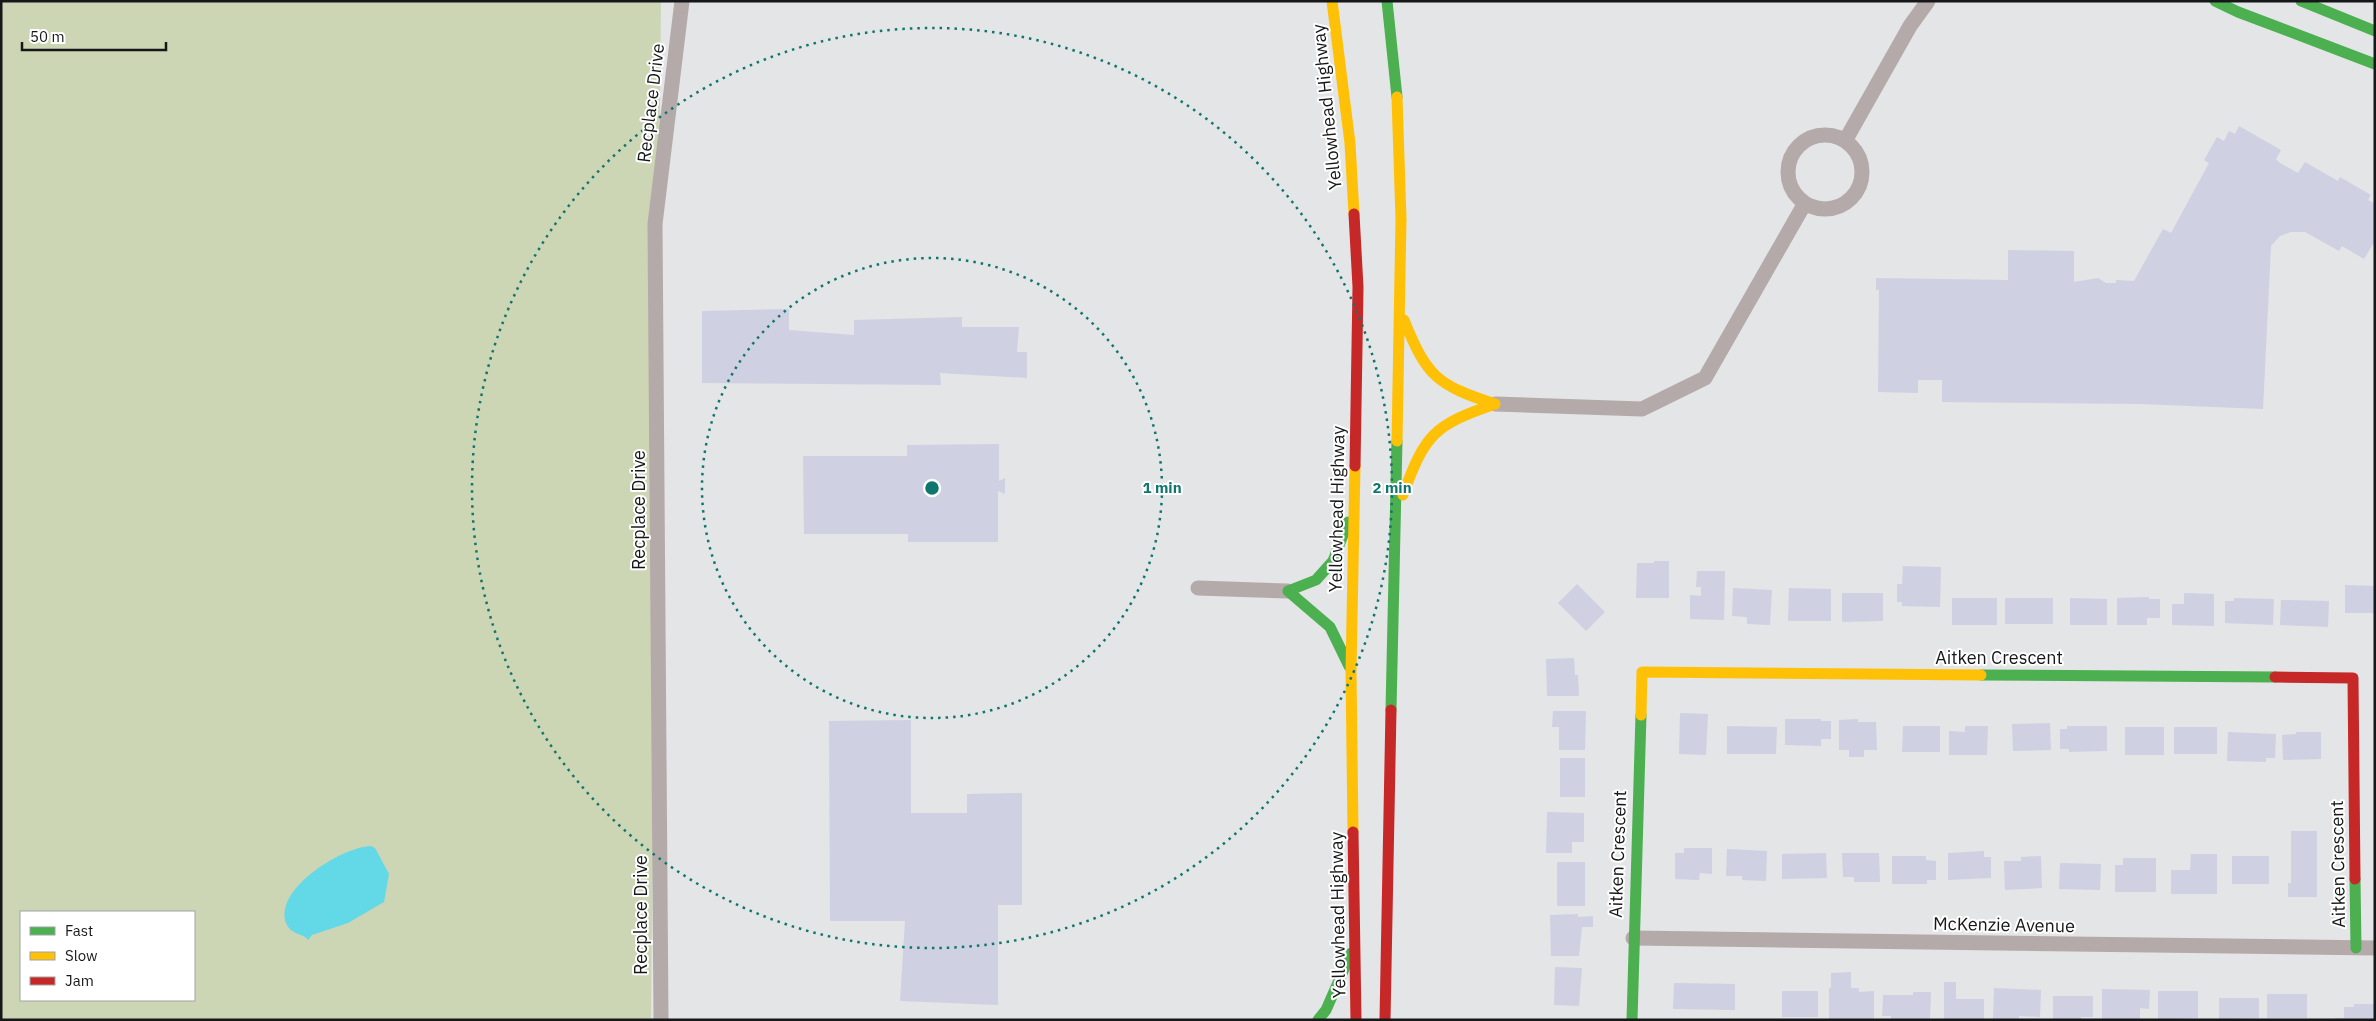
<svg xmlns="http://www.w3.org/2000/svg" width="2376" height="1021" viewBox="0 0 2376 1021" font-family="'IBM Plex Sans',sans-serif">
<rect width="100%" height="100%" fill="#e3e5e7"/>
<!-- green -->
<path fill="#ccd6b4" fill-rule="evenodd" d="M 1,1 L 661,1 L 651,1020 L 1,1020 ZM 21,912 L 194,912 L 194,1000 L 21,1000 Z"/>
<!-- water -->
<path fill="#63d8e7" d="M 371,846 L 375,848 L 389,874 L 384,902 L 348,923 L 312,935 L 308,940 C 303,933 292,935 287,925 C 271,891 341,847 371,846 Z"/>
<!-- building -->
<path fill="#cfd0e2" d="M 2239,126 L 2281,150 L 2276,159 L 2280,163 L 2298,173 L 2305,162 L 2338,181 L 2340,177 L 2371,195 L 2368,200 L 2375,204 L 2375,241 L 2364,259 L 2342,246 L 2339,251 L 2305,232 L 2291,232 L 2280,236 L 2271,246 L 2263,409 L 2141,404 L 1942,402 L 1942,380 L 1918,380 L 1918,393 L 1878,392 L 1879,290 L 1876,290 L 1876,278 L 2008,280 L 2008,250 L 2074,251 L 2074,282 L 2098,278 L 2106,283 L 2116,283 L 2116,280 L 2134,281 L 2163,229 L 2171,233 L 2209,163 L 2204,160 L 2217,137 L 2224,141 L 2229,131 L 2235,134 Z
M 789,309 L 789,330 L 854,335 L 854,320 L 962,317 L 962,327 L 1019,327 L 1017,352 L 1027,352 L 1027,378 L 940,373 L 941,385 L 702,383 L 702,311 Z
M 999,444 L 999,481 L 1005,478 L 1005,494 L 998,491 L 998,542 L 908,542 L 908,534 L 804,534 L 803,456 L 907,456 L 907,445 Z
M 1654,561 L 1669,561 L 1669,598 L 1636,598 L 1637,563 L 1654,563 Z
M 1903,566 L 1941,567 L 1940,607 L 1902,606 L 1902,602 L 1897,602 L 1897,584 L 1902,584 Z
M 1697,571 L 1725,571 L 1724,620 L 1690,619 L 1690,595 L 1701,596 L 1701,587 L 1696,587 Z
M 1577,584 L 1605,612 L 1586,631 L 1558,603 Z
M 2345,585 L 2375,586 L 2375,613 L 2345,613 Z
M 1733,588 L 1772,590 L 1770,625 L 1747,624 L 1747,617 L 1732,616 Z
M 1789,588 L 1831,589 L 1831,621 L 1788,621 Z
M 1842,593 L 1883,593 L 1883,621 L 1842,622 Z
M 2184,593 L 2214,594 L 2214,626 L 2172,625 L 2172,604 L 2184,604 Z
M 2149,597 L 2149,599 L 2160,599 L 2160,618 L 2147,618 L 2147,625 L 2117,625 L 2117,598 Z
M 1952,598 L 1997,598 L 1997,625 L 1952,625 Z
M 2005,598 L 2053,598 L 2053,624 L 2005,624 Z
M 2070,598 L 2107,599 L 2107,625 L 2070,625 Z
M 2234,598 L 2274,599 L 2273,625 L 2225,623 L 2225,601 L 2234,601 Z
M 2281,600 L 2329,601 L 2328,627 L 2280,625 Z
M 1574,658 L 1575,675 L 1578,675 L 1579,696 L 1547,696 L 1546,659 Z
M 1553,711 L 1586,711 L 1585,750 L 1559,750 L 1559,727 L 1552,727 Z
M 1680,713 L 1708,714 L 1706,755 L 1679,754 Z
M 1785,719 L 1821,719 L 1821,721 L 1831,721 L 1831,739 L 1821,739 L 1821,746 L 1785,745 Z
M 1858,719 L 1858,722 L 1876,722 L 1877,750 L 1864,750 L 1864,757 L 1849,757 L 1849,750 L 1839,750 L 1839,720 Z
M 911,720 L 911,813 L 967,813 L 967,794 L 1022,793 L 1022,905 L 998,905 L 998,1005 L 900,1001 L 905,921 L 830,921 L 829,721 Z
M 2050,723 L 2051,750 L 2013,751 L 2012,724 Z
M 1727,726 L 1777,727 L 1776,754 L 1727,754 Z
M 1903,726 L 1940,726 L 1940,752 L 1902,752 Z
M 1965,726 L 1988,726 L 1987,755 L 1949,755 L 1949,731 L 1965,732 Z
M 2067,726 L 2107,726 L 2107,751 L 2069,752 L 2069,749 L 2060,749 L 2060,729 L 2067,729 Z
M 2125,727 L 2164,727 L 2164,755 L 2125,755 Z
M 2174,727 L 2217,727 L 2217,754 L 2174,754 Z
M 2228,732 L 2276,734 L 2275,758 L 2266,758 L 2266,762 L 2227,761 Z
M 2296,732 L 2321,732 L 2321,759 L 2283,760 L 2282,735 L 2296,734 Z
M 1560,758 L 1585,758 L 1585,797 L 1560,797 Z
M 1547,812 L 1584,813 L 1584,842 L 1572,842 L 1572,853 L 1546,853 Z
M 2291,831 L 2317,831 L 2317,897 L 2288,897 L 2288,883 L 2291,883 Z
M 1684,848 L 1712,848 L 1712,874 L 1700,873 L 1699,880 L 1675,879 L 1675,853 L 1684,853 Z
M 1727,849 L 1767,851 L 1766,881 L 1742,880 L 1742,876 L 1726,876 Z
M 1984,851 L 1984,857 L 1991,857 L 1991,878 L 1948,880 L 1948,853 Z
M 1826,853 L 1827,878 L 1782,879 L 1782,854 Z
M 1842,853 L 1879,853 L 1880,882 L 1854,882 L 1854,877 L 1843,877 Z
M 2191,854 L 2217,854 L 2217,894 L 2171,894 L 2171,870 L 2190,870 Z
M 1892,856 L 1926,856 L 1926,860 L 1936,861 L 1936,880 L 1927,880 L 1927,884 L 1892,884 Z
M 2041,856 L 2042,888 L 2005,890 L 2004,861 L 2021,861 L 2021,857 Z
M 2232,856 L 2269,856 L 2269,884 L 2232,884 Z
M 2123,858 L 2156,858 L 2156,892 L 2115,892 L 2115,865 L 2123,865 Z
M 1557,862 L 1585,862 L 1585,906 L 1557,906 Z
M 2060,863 L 2101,864 L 2100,890 L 2059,889 Z
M 1578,914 L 1578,917 L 1593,916 L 1593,927 L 1582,927 L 1579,956 L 1551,956 L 1550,915 Z
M 1555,967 L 1582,968 L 1579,1006 L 1554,1005 Z
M 1851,972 L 1851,988 L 1859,988 L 1859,992 L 1874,991 L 1874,1020 L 1829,1020 L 1829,988 L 1831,988 L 1831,973 Z
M 1944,982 L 1956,982 L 1956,999 L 1984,999 L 1984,1020 L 1944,1020 Z
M 1674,983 L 1735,984 L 1735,1010 L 1673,1009 Z
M 1994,988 L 2041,990 L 2040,1017 L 2019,1016 L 2019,1020 L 1993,1020 Z
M 2102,989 L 2150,990 L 2149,1009 L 2140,1008 L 2140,1019 L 2102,1019 Z
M 1782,991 L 1818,991 L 1818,1017 L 1782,1017 Z
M 2158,991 L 2198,991 L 2198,1018 L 2158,1020 Z
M 1913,992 L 1931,992 L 1930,1020 L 1891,1020 L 1891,1016 L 1882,1016 L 1883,995 L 1913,995 Z
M 2267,994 L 2307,994 L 2307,1018 L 2267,1018 Z
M 2053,996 L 2093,996 L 2093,1017 L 2081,1017 L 2081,1020 L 2053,1020 Z
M 2219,998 L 2259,998 L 2259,1018 L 2219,1020 Z
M 2354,1004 L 2375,1004 L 2375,1020 L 2335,1020 L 2335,1018 L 2344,1018 L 2344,1007 L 2354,1007 Z"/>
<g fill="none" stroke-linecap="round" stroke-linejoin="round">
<!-- street -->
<path stroke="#b5aaaa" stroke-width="15" d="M1788 172a37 37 0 1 1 74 0a37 37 0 1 1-74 0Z
M 1845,141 L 1910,26 L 1928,1
M 1495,404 L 1642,409 L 1705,378 L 1805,203
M 1198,588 L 1288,591
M 1633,938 L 2375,948
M 661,1020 L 655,224 L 682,1"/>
<!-- fast -->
<path stroke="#4caf50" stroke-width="11" d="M 1387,1 L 1397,97
M 2215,1 L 2238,12 L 2375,64
M 2301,1 L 2375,31
M 1288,591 L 1316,580 L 1333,561 L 1348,522
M 1288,591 L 1330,627 L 1349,666
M 1981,675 L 2275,677
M 1391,710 L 1397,441
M 2355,879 L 2356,948
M 1318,1020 L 1326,1010 L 1351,953
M 1632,1020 L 1641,715"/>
<!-- slow -->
<path stroke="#ffc107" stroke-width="11" d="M 1332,1 L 1350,143 L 1354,214
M 1404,320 C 1427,377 1437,385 1495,404
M 1397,441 L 1401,219 L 1397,97
M 1403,495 C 1425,434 1434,425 1495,404
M 1641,715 L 1642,672 L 1981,675
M 1353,832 L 1351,670 L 1355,466"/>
<!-- jam -->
<path stroke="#c62828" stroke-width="11" d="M 1354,214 L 1358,287 L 1355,466
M 2275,677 L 2353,678 L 2355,879
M 1353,832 L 1356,1020
M 1385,1020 L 1391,710"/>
</g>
<!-- distance rings -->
<g fill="none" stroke="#0f766e" stroke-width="2.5" stroke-dasharray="2.5 5">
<circle cx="932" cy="488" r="230"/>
<circle cx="932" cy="488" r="460"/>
</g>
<g text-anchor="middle" stroke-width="4" stroke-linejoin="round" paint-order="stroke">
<!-- street labels -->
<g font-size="18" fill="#161718" stroke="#fff">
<text transform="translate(651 103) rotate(-83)" y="6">Recplace Drive</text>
<text transform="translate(1327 107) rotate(-96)" y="6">Yellowhead Highway</text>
<text transform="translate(1337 509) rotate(-89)" y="6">Yellowhead Highway</text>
<text transform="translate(639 510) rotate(-90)" y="6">Recplace Drive</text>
<text x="1999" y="664">Aitken Crescent</text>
<text transform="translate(1618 854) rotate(-88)" y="6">Aitken Crescent</text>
<text transform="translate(2338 864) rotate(-91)" y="6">Aitken Crescent</text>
<text transform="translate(641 915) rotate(-90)" y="6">Recplace Drive</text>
<text transform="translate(1338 915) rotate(-91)" y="6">Yellowhead Highway</text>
<text transform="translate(2004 925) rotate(1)" y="6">McKenzie Avenue</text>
</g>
</g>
<circle cx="932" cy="488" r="8" fill="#0f766e" stroke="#fff" stroke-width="2.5"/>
<g font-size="15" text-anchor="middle" font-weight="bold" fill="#0f766e" stroke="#fff" stroke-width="4" stroke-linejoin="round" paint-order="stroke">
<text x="1162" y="493">1 min</text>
<text x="1392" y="493">2 min</text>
</g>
<!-- border -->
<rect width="2376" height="1021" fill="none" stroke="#161718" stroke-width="5"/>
<!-- legend -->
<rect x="20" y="911" width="175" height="90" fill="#ffffff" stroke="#a2a2a3"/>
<rect x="30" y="927" width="25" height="8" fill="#4caf50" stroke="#a2a2a3"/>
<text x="65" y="936" font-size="15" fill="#161718">Fast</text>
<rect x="30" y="952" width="25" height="8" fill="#ffc107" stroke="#a2a2a3"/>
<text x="65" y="961" font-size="15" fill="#161718">Slow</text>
<rect x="30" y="977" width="25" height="8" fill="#c62828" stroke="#a2a2a3"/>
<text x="65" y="986" font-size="15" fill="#161718">Jam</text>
<!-- scale -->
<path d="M22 42v8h144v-8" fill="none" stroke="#161718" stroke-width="2.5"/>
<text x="30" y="42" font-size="15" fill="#161718" stroke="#ffffff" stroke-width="4" paint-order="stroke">50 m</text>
</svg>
